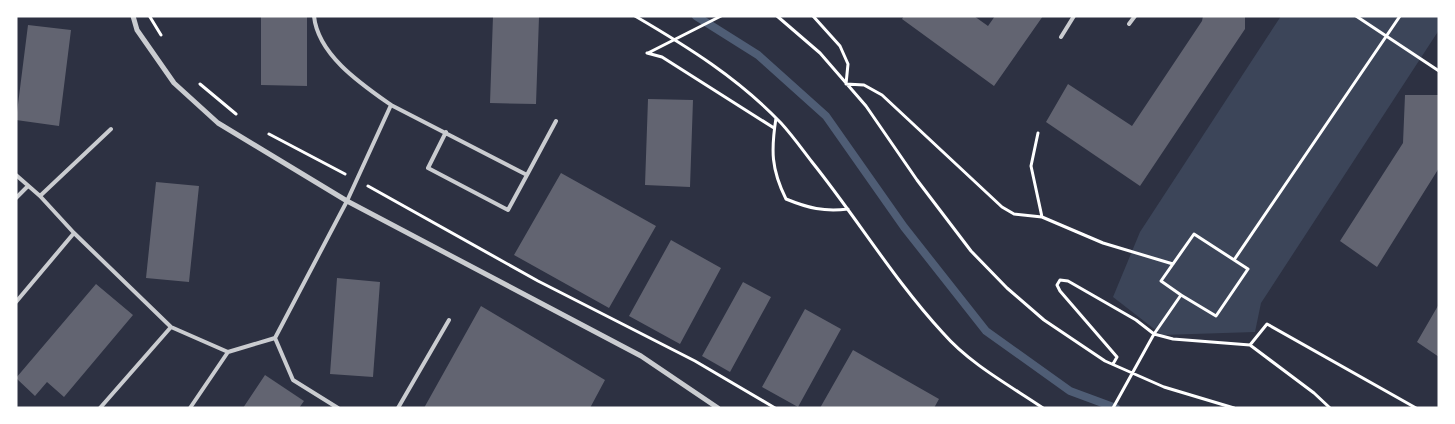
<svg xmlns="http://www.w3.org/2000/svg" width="1455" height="424" viewBox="0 0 1455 424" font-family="'Source Sans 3',sans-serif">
<rect width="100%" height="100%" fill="#2d3142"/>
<!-- green -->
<path fill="#3c4559" d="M 1281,16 L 1439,16 L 1439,30 L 1261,303 L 1255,332 L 1162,335 L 1113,297 L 1140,232 Z"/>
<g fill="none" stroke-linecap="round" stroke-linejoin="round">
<!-- stream -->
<path stroke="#4f5d75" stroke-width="8" d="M 696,16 L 758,55 L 826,116 L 904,227 L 986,331 L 1070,391 L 1116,408"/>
</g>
<!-- building -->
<path fill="#626471" d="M 261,16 L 307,16 L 307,86 L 261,85 Z
M 493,16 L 539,17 L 536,104 L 490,103 Z
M 904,16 L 974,16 L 988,26 L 995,16 L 1043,16 L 994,86 L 902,19 Z
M 1203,16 L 1245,16 L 1245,29 L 1140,186 L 1046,122 L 1068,84 L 1132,126 L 1202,21 Z
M 28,25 L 71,30 L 59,126 L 16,120 Z
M 1405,95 L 1439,95 L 1439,168 L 1377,267 L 1340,241 L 1403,143 Z
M 648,99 L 693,100 L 690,187 L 645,185 Z
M 561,173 L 656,226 L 609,308 L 514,255 Z
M 156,182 L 199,186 L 189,282 L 146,278 Z
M 671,240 L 721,268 L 680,344 L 629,316 Z
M 337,278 L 380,282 L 373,377 L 330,374 Z
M 743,282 L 771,297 L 730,372 L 702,356 Z
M 96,284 L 133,315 L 64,397 L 47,382 L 35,396 L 16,378 Z
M 1439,304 L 1439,357 L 1417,342 Z
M 481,306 L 605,380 L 590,408 L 424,408 Z
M 805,309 L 841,329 L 798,407 L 762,387 Z
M 853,350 L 939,399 L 934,408 L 820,408 Z
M 265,375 L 304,401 L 299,408 L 243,408 Z"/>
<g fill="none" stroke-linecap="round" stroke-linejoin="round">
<!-- path -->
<path stroke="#fff" stroke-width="3" d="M 635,16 C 688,47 738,78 781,123 C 792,135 802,149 812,162 C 857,218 894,280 943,333 C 970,364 1009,385 1043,408
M 777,16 L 820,53 L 866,106 L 917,180 L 971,251 L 1007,288 L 1044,320 L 1105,361 L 1164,387 L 1234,408
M 813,16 L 840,46 L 848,64 L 846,84 L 864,85 L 882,95 L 1002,207 L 1014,214 L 1042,217 L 1103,243 L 1173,264
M 1356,16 L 1439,71
M 150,17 L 161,35
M 647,53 L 662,57 L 774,128
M 648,53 L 721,16
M 200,84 L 236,114
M 776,118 C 771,150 771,169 786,199 C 808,208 824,212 848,209
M 1038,133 L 1031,166 L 1042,217
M 269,134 L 345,174
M 368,186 L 538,281 L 695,361 L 775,408
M 1234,260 L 1400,16
M 1250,345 L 1267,324 L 1416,408
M 1113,364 L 1117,357 L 1060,291 L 1057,285 L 1060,280 L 1068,281 L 1136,320 L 1154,334 L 1173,339 L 1250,345 L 1314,393 L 1330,408
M 1113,408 L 1154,334 L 1181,295 L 1161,281 L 1194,234 L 1248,269 L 1216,316 L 1181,295"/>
<!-- service -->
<path stroke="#caccd0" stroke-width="4" d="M 314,16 C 318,55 361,84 391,105
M 1129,24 L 1135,16
M 1061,37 L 1074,16
M 16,175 L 40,196 L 74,233 L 171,327 L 228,352 L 275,338 L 347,201 L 391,105 L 527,175 L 508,210 L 428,168 L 446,132
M 527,175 L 556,121
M 40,196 L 111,129
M 16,198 L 28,186
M 16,302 L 74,233
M 275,338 L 293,380 L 338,408
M 100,408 L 171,327
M 190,408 L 228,352
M 398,408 L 449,320"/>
<!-- minor -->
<path stroke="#caccd0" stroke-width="5" d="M 133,16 L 137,30 L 174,83 L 218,123 L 347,201 L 641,356 L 718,408"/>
</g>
<!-- border -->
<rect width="1455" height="424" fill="none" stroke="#ffffff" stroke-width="35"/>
</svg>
